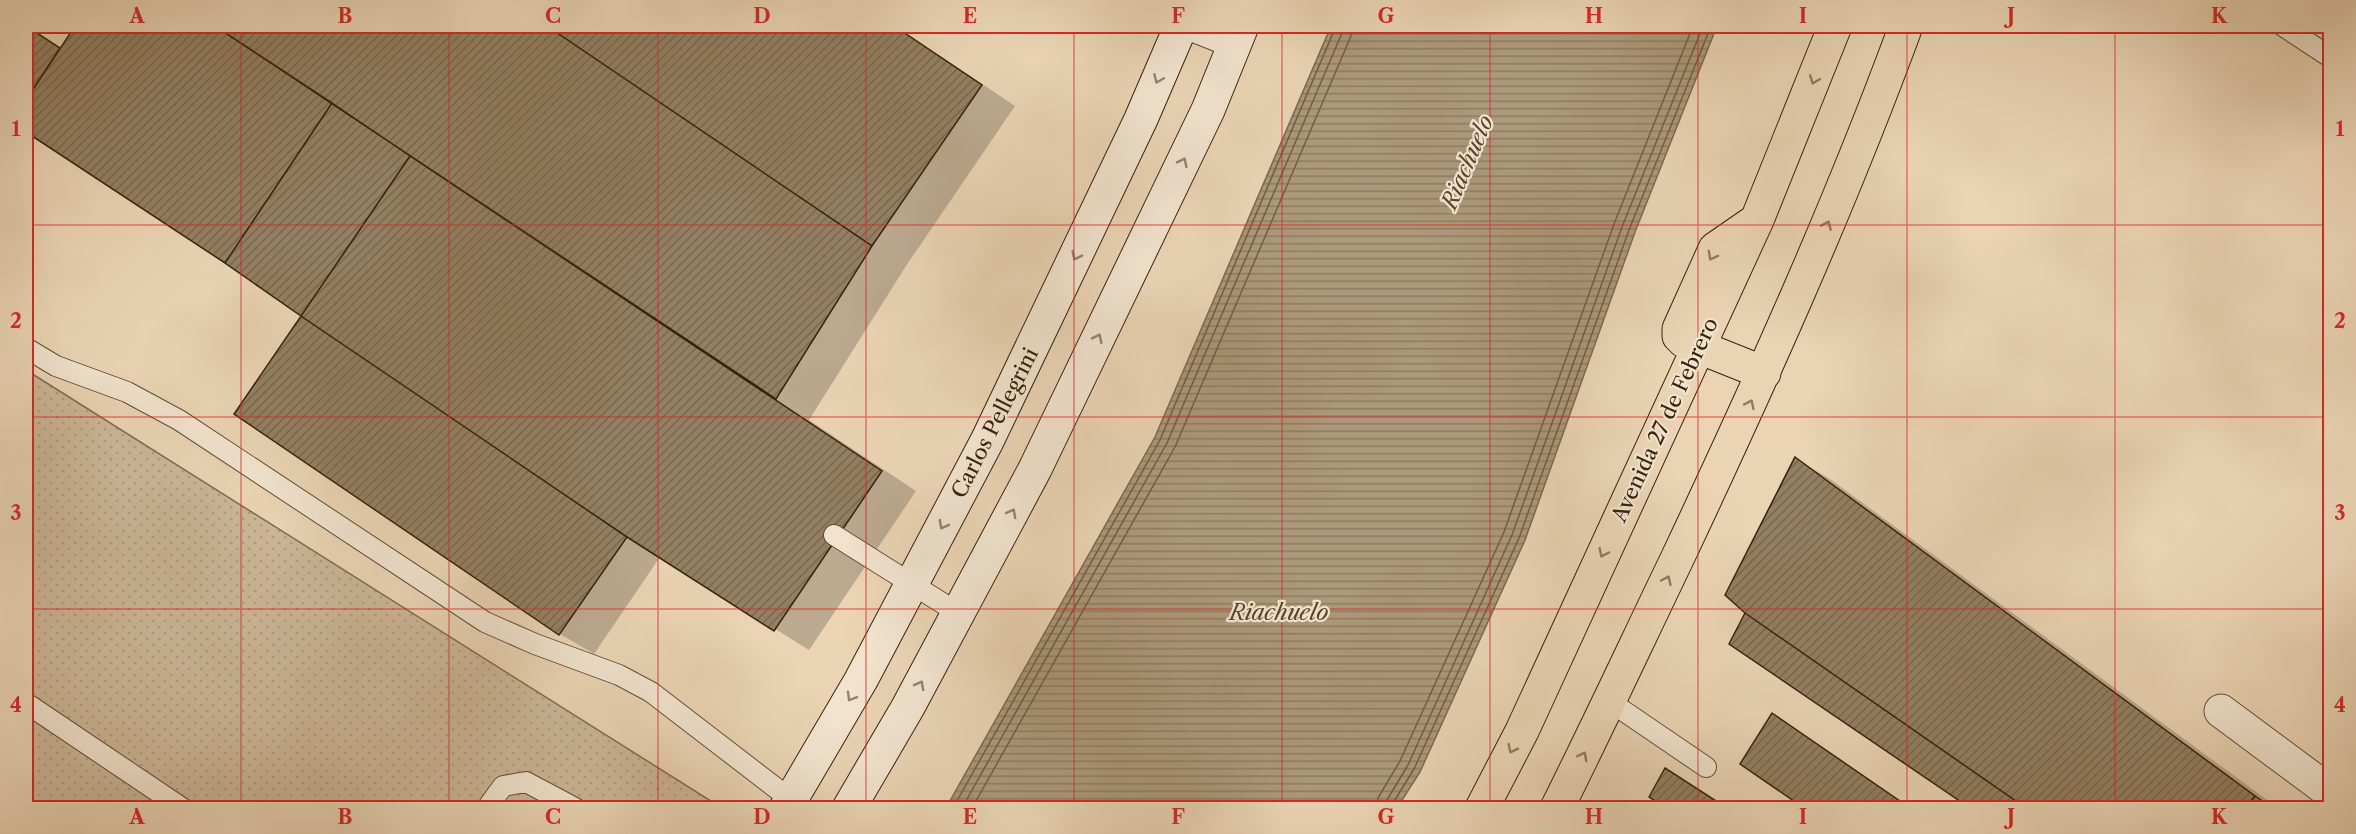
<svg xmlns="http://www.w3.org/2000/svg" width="2356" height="834" viewBox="0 0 2356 834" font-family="'Libre Caslon Text',serif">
<defs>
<pattern id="green-dots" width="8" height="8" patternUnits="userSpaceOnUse" patternTransform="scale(1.5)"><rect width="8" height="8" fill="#cbb697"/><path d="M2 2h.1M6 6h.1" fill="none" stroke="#af9c81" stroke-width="1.8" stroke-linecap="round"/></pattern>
<pattern id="water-rules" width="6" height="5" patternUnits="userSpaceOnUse" patternTransform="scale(1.5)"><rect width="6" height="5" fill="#ac987a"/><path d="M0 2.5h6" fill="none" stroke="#8d7c62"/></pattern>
<pattern id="building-hatch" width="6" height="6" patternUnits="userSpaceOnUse" patternTransform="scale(1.5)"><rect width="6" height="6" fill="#937f62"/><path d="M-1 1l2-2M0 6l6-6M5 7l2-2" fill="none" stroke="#79684f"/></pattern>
</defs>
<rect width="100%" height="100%" fill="#ead4b4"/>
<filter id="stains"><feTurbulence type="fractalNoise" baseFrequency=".00333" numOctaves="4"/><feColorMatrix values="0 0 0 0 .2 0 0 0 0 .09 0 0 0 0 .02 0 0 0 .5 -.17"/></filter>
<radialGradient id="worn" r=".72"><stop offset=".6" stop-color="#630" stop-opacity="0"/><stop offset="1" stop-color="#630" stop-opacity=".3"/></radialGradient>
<!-- green -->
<path fill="url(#green-dots)" stroke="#806c50" stroke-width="1.5" d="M 26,370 L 722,808 L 42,808 L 26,797 Z"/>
<!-- water -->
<path fill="url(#water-rules)" stroke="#7c694d" stroke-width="1.5" d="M 1331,26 L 1717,26 L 1635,232 L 1525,540 L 1420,772 L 1397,808 L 946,808 L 1155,437 Z"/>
<!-- shadow -->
<path fill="#0003" d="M 26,26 L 61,49 L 77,26 L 896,26 L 1015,106 L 906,266 L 809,420 L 916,491 L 809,650 L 660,557 L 594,654 L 560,634 L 236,414 L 304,315 L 26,131 Z
M 1796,459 L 1830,479 L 2278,808 L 1973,808 L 1731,644 L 1747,612 Z
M 1782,720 L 1909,808 L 1807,808 L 1742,764 Z
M 1675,775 L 1726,808 L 1668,808 L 1651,796 Z"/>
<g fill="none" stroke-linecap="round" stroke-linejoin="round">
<!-- shore -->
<path stroke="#705e42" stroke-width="1.5" d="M 953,808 L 1160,440 L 1336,26
M 962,808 L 1167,443 L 1342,33 L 1343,26
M 972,808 L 1175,447 L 1351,36 L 1352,26
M 1376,808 L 1378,798 L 1400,761 L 1504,532 L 1614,224 L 1693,26
M 1385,808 L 1387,800 L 1408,765 L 1512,535 L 1622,227 L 1703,26
M 1392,808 L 1393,803 L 1414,769 L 1519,538 L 1629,230 L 1711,26"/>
</g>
<!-- building -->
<path fill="url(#building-hatch)" stroke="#35230a" stroke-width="1.5" d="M 26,26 L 60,48 L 26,100 Z
M 75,26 L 215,26 L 332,103 L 225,263 L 26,132 L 26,100 Z
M 215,26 L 547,26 L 872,246 L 776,399 Z
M 547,26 L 894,26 L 982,85 L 872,246 Z
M 332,103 L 410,156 L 301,316 L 225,263 Z
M 410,156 L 882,471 L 774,631 L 627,537 L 301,316 Z
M 301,316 L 627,537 L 559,635 L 234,414 Z
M 1795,457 L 2255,796 L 2246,808 L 2026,808 L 1745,613 L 1725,595 Z
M 1745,613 L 2026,808 L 1970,808 L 1729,644 Z
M 1772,713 L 1910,808 L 1804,808 L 1740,764 Z
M 1665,768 L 1727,808 L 1666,808 L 1649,797 Z
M 2255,796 L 2273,808 L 2246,808 Z"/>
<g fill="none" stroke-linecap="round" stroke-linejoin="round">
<defs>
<path id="service" d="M 1178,26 L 1234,48
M 2283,26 L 2330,57
M 26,348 L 56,366 L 127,392 L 179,420 L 485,622 L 535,644 L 619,675 L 651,692 L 798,805
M 834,535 L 958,613
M 1609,701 L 1706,767
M 26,703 L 182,808
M 487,808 L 503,786 L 526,782 L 575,808"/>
<path id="minor" d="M 2221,711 L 2330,792"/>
<path id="secondary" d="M 786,808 L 861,680 L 987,441 L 1141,119 L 1181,26
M 849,808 L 908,707 L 1035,469 L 1208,110 L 1242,26"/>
<path id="primary" d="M 1757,220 L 1715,249 L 1679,329 L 1679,336 L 1684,341 L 1764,373
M 1482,808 L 1522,731 L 1757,220 L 1835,26
M 1557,808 C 1598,726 1637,642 1677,559 C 1760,383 1839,208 1906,26"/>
</defs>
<!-- service casing -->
<use href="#service" stroke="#624f34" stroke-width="22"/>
<!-- minor casing -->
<use href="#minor" stroke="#624f34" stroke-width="35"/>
<!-- secondary casing -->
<use href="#secondary" stroke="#35230a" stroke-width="35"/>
<!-- primary casing -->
<use href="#primary" stroke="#35230a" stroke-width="35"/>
<!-- service -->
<use href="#service" stroke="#f1e3ce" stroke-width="20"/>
<!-- minor -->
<use href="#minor" stroke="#f1e3ce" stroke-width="33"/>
<!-- secondary -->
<use href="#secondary" stroke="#f1e3ce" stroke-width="33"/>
<!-- primary -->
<use href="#primary" stroke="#ead4b4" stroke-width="33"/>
</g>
<!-- one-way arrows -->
<defs><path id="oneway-chevron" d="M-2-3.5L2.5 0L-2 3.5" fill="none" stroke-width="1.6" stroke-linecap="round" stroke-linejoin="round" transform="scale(1.5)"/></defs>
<g stroke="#93836c">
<use href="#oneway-chevron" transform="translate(1158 79) rotate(113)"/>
<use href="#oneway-chevron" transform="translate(1183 162) rotate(-64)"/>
<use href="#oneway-chevron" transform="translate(1076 256) rotate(116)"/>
<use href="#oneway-chevron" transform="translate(1098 338) rotate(-64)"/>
<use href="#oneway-chevron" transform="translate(1012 513) rotate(-62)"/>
<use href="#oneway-chevron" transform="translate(943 525) rotate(118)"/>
<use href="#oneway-chevron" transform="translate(920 685) rotate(-62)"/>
<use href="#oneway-chevron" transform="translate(851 697) rotate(120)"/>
</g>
<g stroke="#907c5f">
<use href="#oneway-chevron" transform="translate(1814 80) rotate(111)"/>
<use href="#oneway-chevron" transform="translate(1827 225) rotate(-67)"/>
<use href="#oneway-chevron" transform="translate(1712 256) rotate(119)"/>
<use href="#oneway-chevron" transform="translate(1750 404) rotate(-65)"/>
<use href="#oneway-chevron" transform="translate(1603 553) rotate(115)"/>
<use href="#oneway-chevron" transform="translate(1667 580) rotate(-65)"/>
<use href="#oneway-chevron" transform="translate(1512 749) rotate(117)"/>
<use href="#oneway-chevron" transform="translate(1583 756) rotate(-63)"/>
</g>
<!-- grid -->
<path fill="none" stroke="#d62828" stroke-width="1.5" stroke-opacity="0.55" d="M 241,26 L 241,808M 449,26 L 449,808M 658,26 L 658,808M 866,26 L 866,808M 1074,26 L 1074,808M 1282,26 L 1282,808M 1490,26 L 1490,808M 1698,26 L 1698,808M 1907,26 L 1907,808M 2115,26 L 2115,808M 26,225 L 2330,225M 26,417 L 2330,417M 26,609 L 2330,609"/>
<g text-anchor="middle" stroke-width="4.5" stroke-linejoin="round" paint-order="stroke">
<!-- street labels -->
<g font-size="21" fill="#35230a" stroke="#f1e3ce">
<text transform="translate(1665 420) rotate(-65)" y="7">Avenida 27 de Febrero</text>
<text transform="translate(995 423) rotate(-63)" y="7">Carlos Pellegrini</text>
</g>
<!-- water labels -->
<g font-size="22" font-style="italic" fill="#59462c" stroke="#f1e3ce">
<text transform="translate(1467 162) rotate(-67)" y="8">Riachuelo</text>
<text x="1279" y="620">Riachuelo</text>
</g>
</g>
<!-- margin -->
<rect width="2356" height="834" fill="none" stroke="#ead4b4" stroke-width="66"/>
<rect x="33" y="33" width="2290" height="768" fill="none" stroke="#d62828" stroke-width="2"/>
<g font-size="20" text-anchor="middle" font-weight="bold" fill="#d62828">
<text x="137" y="23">A</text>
<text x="345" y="23">B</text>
<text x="553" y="23">C</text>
<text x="762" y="23">D</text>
<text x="970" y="23">E</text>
<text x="1178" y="23">F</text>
<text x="1386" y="23">G</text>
<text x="1594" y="23">H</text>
<text x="1803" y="23">I</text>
<text x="2011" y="23">J</text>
<text x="2219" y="23">K</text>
<text x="16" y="136">1</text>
<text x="2340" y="136">1</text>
<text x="16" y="328">2</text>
<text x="2340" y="328">2</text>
<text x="16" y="520">3</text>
<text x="2340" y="520">3</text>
<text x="16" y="712">4</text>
<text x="2340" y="712">4</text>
<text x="137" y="824">A</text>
<text x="345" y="824">B</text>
<text x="553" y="824">C</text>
<text x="762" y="824">D</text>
<text x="970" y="824">E</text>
<text x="1178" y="824">F</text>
<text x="1386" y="824">G</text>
<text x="1594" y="824">H</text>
<text x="1803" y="824">I</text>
<text x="2011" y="824">J</text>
<text x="2219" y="824">K</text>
</g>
<rect width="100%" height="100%" filter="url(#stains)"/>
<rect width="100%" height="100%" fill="url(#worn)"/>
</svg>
